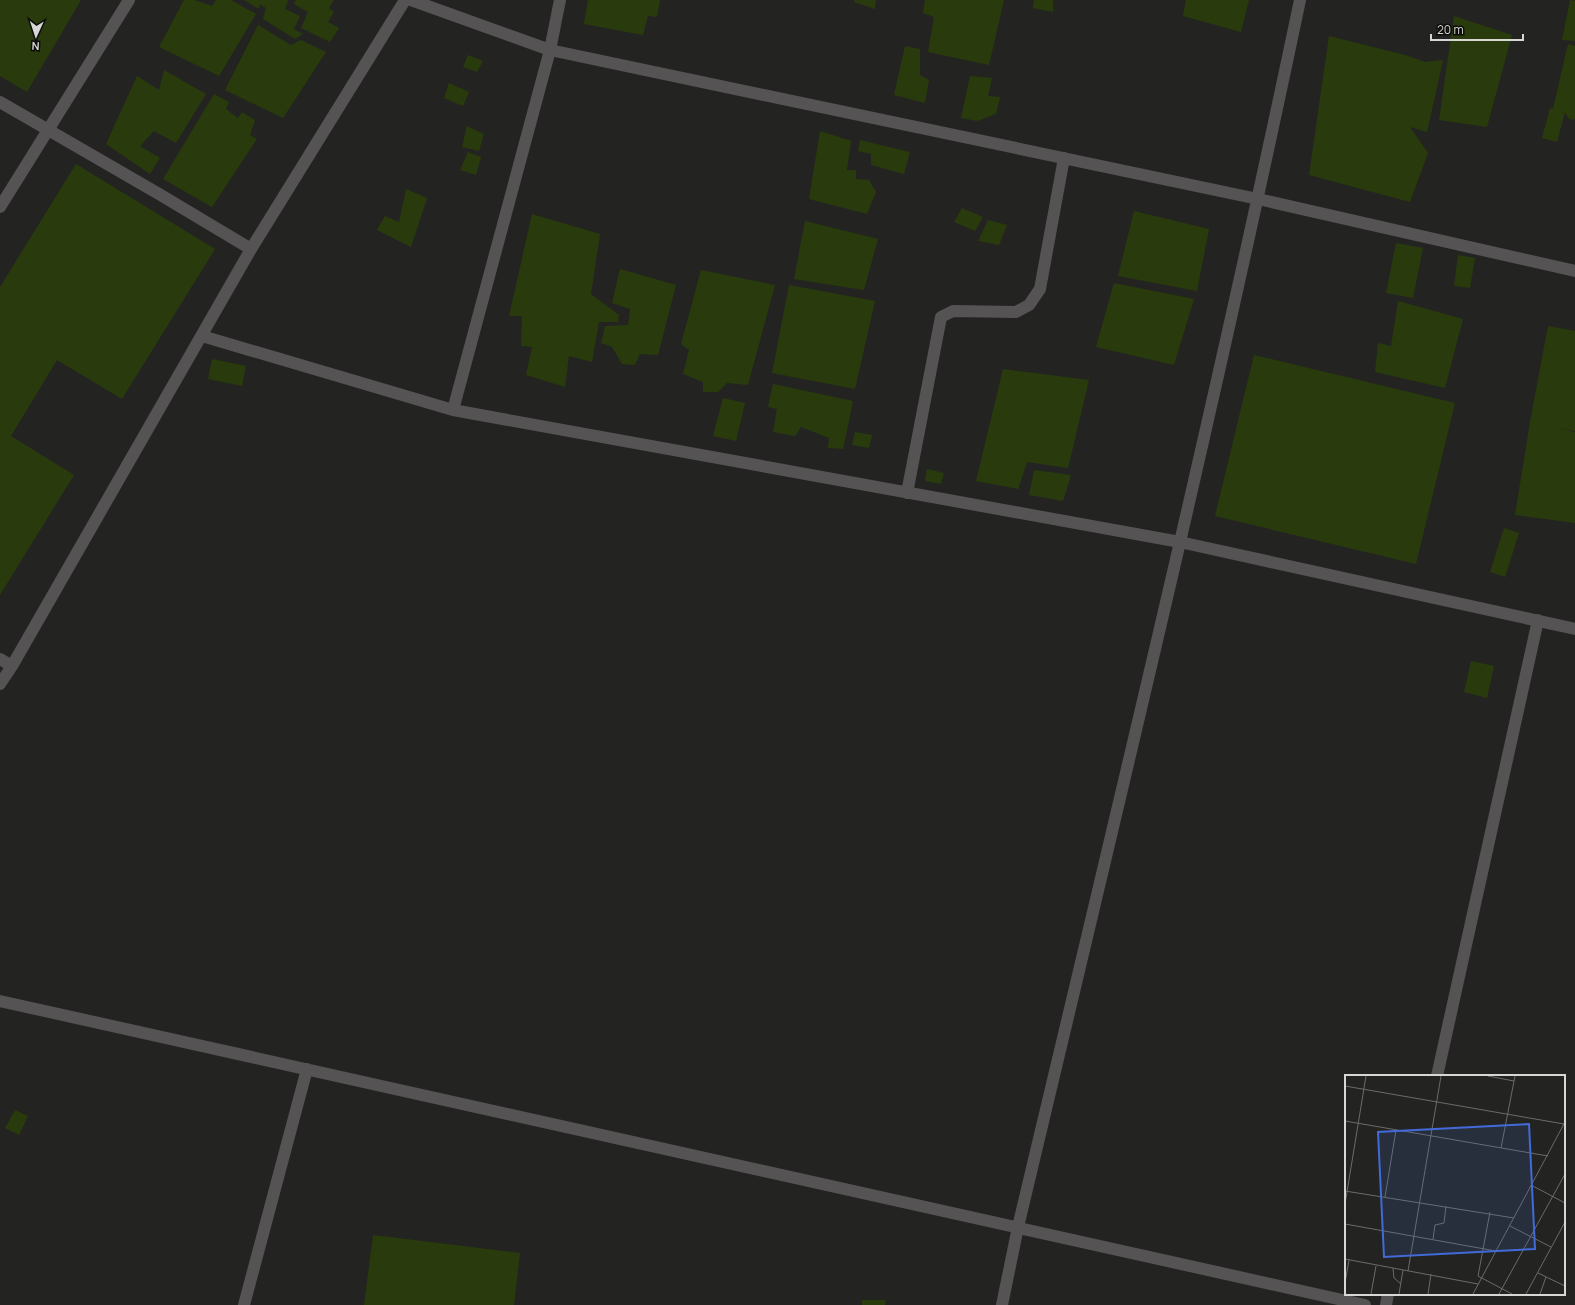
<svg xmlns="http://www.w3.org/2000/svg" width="1575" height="1305" viewBox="0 0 1575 1305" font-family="Manrope,sans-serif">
<rect width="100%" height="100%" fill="#232421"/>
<!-- building -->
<path fill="#293b0c" d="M 0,0 L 81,0 L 27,92 L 0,76 Z
M 184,0 L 194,0 L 212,6 L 216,0 L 231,0 L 256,14 L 219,76 L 159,47 Z
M 244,0 L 288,0 L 285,9 L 300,16 L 294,29 L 303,34 L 295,39 L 263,19 L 266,8 L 260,4 L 259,9 Z
M 296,0 L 334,0 L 329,8 L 334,12 L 328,22 L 339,28 L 330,42 L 301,28 L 308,12 L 294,4 Z
M 588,0 L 660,0 L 657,17 L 648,16 L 643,35 L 584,24 Z
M 855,0 L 876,0 L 875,9 L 854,2 Z
M 925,0 L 1004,0 L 989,65 L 928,52 L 934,17 L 923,13 Z
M 1034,0 L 1053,0 L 1053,12 L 1033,8 Z
M 1186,0 L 1249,0 L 1241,32 L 1183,16 Z
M 1570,0 L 1575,1 L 1575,41 L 1562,40 Z
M 1454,16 L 1512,35 L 1487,127 L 1439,120 Z
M 258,25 L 291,45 L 301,40 L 326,52 L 283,118 L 225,90 Z
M 1329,36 L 1405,55 L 1425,62 L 1443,60 L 1427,132 L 1410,127 L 1428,153 L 1410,202 L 1309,175 Z
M 1568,44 L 1575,46 L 1575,119 L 1571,120 L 1567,116 L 1565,112 L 1557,142 L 1542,138 L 1550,108 L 1553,109 Z
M 905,46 L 920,49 L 920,75 L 929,80 L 925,103 L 894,95 Z
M 468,55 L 483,61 L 477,72 L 463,67 Z
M 164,70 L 206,94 L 176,143 L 154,131 L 140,146 L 160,158 L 150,174 L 106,144 L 137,76 L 159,90 Z
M 970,76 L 992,78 L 988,96 L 1000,97 L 996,114 L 977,121 L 961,118 Z
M 449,83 L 469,92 L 463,106 L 444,98 Z
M 214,94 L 229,102 L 226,109 L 238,118 L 242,112 L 255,120 L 250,135 L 257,139 L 212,207 L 163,179 Z
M 467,126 L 484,134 L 479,151 L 462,147 Z
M 820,131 L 851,141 L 847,170 L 856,170 L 856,179 L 869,180 L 876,192 L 867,214 L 809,199 Z
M 860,140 L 910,152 L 904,174 L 871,165 L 871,154 L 858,151 Z
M 468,152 L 481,157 L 476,175 L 460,170 Z
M 76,164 L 215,249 L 122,399 L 57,360 L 11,436 L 74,475 L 0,595 L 0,287 Z
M 406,189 L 427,198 L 411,247 L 377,230 L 385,216 L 399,222 Z
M 962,208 L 983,217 L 975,231 L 954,222 Z
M 1134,211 L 1209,229 L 1197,291 L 1118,276 Z
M 532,214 L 600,234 L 591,294 L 619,315 L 618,322 L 599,322 L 592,362 L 569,356 L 565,387 L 526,375 L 532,347 L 521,346 L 522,316 L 509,316 Z
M 988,220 L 1007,225 L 999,245 L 978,241 Z
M 805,221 L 878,239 L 864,290 L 794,279 Z
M 1396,243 L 1423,248 L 1413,298 L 1386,293 Z
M 1458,255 L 1475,258 L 1470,288 L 1454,286 Z
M 620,269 L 676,285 L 658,355 L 640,354 L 635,365 L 622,364 L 612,347 L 601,343 L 605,326 L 628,325 L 630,309 L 612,303 Z
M 701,270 L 775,285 L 748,385 L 727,383 L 718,392 L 703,392 L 703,382 L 683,374 L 689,350 L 681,344 Z
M 1114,283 L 1194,299 L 1174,365 L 1096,347 Z
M 789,285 L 875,301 L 855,389 L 772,373 Z
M 1398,301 L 1463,319 L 1445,388 L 1375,372 L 1378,343 L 1391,346 Z
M 1548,326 L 1575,331 L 1575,431 L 1558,428 L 1575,432 L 1575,523 L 1515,515 L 1530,422 Z
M 1254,355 L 1455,403 L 1416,564 L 1215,516 Z
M 212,359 L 246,366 L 242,386 L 208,379 Z
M 1003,369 L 1089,380 L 1068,468 L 1027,462 L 1018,489 L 976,481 Z
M 773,384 L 853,401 L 843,449 L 828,448 L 829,438 L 801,427 L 795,436 L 773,432 L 777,409 L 768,407 Z
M 723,398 L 745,403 L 736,441 L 713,436 Z
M 855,432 L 872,435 L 869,448 L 852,445 Z
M 927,469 L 944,473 L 941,484 L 925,481 Z
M 1034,470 L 1071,475 L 1063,501 L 1029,495 Z
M 1504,528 L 1519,533 L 1505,577 L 1490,572 Z
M 1471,661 L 1494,666 L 1487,698 L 1464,692 Z
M 15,1110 L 28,1116 L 19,1135 L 5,1128 Z
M 373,1235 L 520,1253 L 514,1305 L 364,1305 Z
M 862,1300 L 886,1300 L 885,1305 L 862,1305 Z"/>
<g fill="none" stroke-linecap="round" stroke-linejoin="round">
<!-- minor -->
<path stroke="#555354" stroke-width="12" d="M 411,0 L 550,50 L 1258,199 L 1575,271
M 0,102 L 159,194 L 251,249
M 0,207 L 129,0
M 202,336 L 453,410 L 1180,542 L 1575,629
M 453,410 L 550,50 L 560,0
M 907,493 L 941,317 L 953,311 L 1016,312 L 1029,305 L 1040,289 L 1064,158
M 0,659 L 12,666
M 0,684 L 12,666 L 251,249 L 405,0
M 0,1001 L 1365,1305
M 1437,1076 L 1538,620
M 244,1305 L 307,1069
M 1002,1305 L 1018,1227 C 1115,819 1214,411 1300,0
M 1386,1305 L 1388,1294"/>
</g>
<!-- overview -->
<g transform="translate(1345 1075)">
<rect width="220" height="220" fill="#232421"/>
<path fill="none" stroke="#6b6c69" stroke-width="1" d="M 143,1 L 169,6M 0,11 L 219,49M 0,46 L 203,81M 156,73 L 170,1M 186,110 L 220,128M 0,116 L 169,143M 40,122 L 51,55M 0,129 L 21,1M 145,137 L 133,201 L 167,219M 0,149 L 151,176M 165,151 L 206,172M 88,164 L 90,150 L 99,148 L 101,131M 0,184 L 133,209M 48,193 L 49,203 L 56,209M 63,196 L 96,1M 193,198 L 220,211M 0,208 L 4,185M 26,219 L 31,191M 54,219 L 58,195M 83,219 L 86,199M 128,219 L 220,47M 154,219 L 220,99M 181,219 L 220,147M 195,219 L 201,202"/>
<path fill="#426ad8" fill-opacity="0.15" stroke="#426ad8" stroke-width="2" d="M 184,49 L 190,174 L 39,182 L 33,57 Z"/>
<rect width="220" height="220" fill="none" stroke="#d7d8d6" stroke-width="2"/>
</g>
<!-- north arrow -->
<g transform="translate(36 36) rotate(183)" stroke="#0d0d0c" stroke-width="3" paint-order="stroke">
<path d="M0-3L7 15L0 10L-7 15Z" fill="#d7d8d6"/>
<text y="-6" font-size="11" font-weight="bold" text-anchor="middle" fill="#d7d8d6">N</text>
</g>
<!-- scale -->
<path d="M1431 34v6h92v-6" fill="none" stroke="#d7d8d6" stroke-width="2"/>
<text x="1437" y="34" font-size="12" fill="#d7d8d6" stroke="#0d0d0c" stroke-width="3" paint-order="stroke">20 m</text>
</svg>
